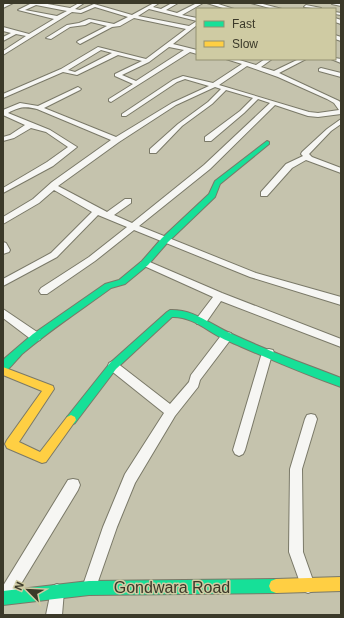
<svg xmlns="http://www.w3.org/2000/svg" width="344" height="618" viewBox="0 0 344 618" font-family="Helvetica,sans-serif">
<rect width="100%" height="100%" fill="#c5c3ad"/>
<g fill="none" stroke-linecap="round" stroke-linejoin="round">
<defs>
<path id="street" d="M 7,3 L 13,3 L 3,8 L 3,5 Z
M 32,3 L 42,3 L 70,8 L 79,3 L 84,3 L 75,9 L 80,10 L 94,4 L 132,15 L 154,3 L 159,3 L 153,7 L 161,9 L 172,3 L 178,3 L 166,10 L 177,13 L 197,3 L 203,3 L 182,15 L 197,18 L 197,25 L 173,44 L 197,50 L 197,54 L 190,52 L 111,102 L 109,101 L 109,99 L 133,84 L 115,76 L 115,74 L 142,61 L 118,55 L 77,75 L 63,72 L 3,98 L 3,94 L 61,69 L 98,47 L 146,59 L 186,29 L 134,18 L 120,26 L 112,27 L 80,44 L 77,42 L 78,41 L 107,26 L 91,22 L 85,25 L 70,27 L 51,39 L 46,38 L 67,25 L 79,23 L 89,19 L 114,24 L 128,17 L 95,7 L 81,13 L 72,12 L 3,55 L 3,51 L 26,36 L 16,34 L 3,41 L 3,37 L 11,33 L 3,31 L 3,27 L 29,34 L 54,19 L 18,10 ZM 36,5 L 67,11 L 57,16 L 25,10 ZM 149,9 L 197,21 L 189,26 L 138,16 ZM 169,47 L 184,50 L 136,81 L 122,75 L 149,62 ZM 101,50 L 112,53 L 75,72 L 68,70 Z
M 207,3 L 215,3 L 234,9 L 226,9 Z
M 251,3 L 259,3 L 282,9 L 273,9 Z
M 332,3 L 341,3 L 341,6 L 332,4 Z
M 306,5 L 321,8 L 321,9 L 304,7 Z
M 335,12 L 341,13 L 341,15 L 335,14 Z
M 335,18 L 341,20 L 341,24 L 335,22 Z
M 335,35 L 341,37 L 341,41 L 335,39 Z
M 335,58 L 341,59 L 341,63 L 331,59 L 335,59 Z
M 226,59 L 236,59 L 256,65 L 265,59 L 272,59 L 261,67 L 274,71 L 299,59 L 306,59 L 279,73 L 339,101 L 341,103 L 341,114 L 318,117 L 308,116 L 275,105 L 210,169 L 139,226 L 256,273 L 341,297 L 341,305 L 250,277 L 134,230 L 95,261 L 47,294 L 41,294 L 39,291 L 41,288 L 89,257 L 127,227 L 98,215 L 57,257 L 3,286 L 3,279 L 51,253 L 92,212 L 54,190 L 39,203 L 3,224 L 3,217 L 33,199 L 52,182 L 111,140 L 37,109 C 25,106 19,107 8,113 L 50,130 L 77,147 L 53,166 L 3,193 L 3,188 L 47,162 L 68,147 L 46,132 L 31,128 L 14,138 L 3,141 L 3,137 L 10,135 L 25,125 L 3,115 L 3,110 L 20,103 L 38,106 L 78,87 L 81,89 L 80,90 L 44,108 L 116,137 L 172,103 L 209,86 L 185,79 L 177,82 L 126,116 L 122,116 L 122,114 L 173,80 L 183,76 L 213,83 L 242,64 ZM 247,66 L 278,77 L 327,99 L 334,103 L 339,110 L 318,113 L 309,112 L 219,85 ZM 215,87 L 221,89 L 208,102 L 178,124 L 150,149 L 150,153 L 156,153 L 182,126 L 212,104 L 226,90 L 253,98 L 240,111 L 205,137 L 205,141 L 211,141 L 244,113 L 258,99 L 270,103 L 204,165 L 132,223 L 114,215 L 131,203 L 131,199 L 125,199 L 107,212 L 58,186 L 119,142 L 176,105 Z
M 321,68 L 341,73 L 341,77 L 319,71 L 319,69 Z
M 341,119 L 341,124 L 331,131 L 309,154 L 312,157 L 341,168 L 341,173 L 306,160 L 292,168 L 267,196 L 261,196 L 261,192 L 286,164 L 303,156 L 301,154 L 302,152 L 327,129 Z
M 3,242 L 6,243 L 10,250 L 9,252 L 3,254 Z
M 145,260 L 222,293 L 341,339 L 341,347 L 221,301 L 205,324 L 197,324 L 196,321 L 197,318 L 213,297 L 142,265 L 140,263 Z
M 3,309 L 40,334 L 41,337 L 40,340 L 36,341 L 32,340 L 3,318 Z
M 227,332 L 231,333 L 232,336 L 231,339 L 200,380 L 198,387 L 175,416 L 135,483 L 117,527 L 94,593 L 89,595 L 84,593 L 82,588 L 103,527 L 125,474 L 164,413 L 109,369 L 108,366 L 109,363 L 113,361 L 117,363 L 170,404 L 189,382 L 191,375 L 223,333 Z
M 269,349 L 273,350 L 274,353 L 271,358 L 245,450 L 243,454 L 239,456 L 235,454 L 233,450 L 261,356 L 265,350 Z
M 311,414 L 315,415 L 317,419 L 302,469 L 303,552 L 315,586 L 313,591 L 308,593 L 303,591 L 289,552 L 290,469 L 305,419 L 307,415 Z
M 73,479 L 78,480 L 80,485 L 78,490 L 10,602 L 3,604 L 3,586 L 68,480 Z
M 57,584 L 62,586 L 64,591 L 62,615 L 46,615 L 52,586 Z"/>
<path id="fast" d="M 267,141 L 269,142 L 269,144 L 220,184 L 215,197 L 168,242 L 148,265 L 125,284 L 111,288 C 81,310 50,330 22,354 C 18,358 7,372 3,373 L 3,361 L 5,358 L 33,334 L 105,284 L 119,280 L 142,261 L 162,238 L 209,194 L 215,181 Z
M 170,310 C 194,309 211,325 232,334 C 268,351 305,364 341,378 L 341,387 C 303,374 265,357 228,341 C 209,333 193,316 172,317 L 116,369 L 75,423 L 71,425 L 67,423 L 66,420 L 67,417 L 110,363 L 167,312 Z
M 276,579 L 281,581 L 283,586 L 281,591 L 276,593 L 89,595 L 3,605 L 3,591 L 89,581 Z"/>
<path id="slow" d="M 3,367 L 53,386 L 54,389 L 19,442 L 40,452 L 67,417 L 71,415 L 75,417 L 76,420 L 46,462 L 42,463 L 7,448 L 5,444 L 7,440 L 42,391 L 3,375 Z
M 341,577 L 341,591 L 276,593 L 271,591 L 269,586 L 271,581 L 276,579 Z"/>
</defs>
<!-- street casing -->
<use href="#street" stroke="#7a7968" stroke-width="2"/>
<!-- fast casing -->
<use href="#fast" stroke="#7a7968" stroke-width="2"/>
<!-- slow casing -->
<use href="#slow" stroke="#7a7968" stroke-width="2"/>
<!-- street -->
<use href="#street" fill="#f6f6f3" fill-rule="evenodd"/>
<!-- fast -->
<use href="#fast" fill="#16e098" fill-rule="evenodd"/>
<!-- slow -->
<use href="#slow" fill="#ffcf43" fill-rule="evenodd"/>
</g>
<g text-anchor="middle" stroke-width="3" stroke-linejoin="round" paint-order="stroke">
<!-- near-street labels -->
<g font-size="16" fill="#3b3929" stroke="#cfcba3">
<text x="172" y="593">Gondwara Road</text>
</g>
</g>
<!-- border -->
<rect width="344" height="618" fill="none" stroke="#3b3929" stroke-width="8"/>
<!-- legend -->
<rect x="196" y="8" width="140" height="52" fill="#cfcba3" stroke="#949172"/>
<rect x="204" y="21" width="20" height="6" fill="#16e098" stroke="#949172"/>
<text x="232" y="28" font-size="12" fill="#3b3929">Fast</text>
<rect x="204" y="41" width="20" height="6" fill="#ffcf43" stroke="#949172"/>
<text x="232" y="48" font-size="12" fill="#3b3929">Slow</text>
<!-- north arrow -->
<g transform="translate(28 590) rotate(294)" stroke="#cfcba3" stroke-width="3" paint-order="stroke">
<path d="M0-3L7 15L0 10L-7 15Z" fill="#3b3929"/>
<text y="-6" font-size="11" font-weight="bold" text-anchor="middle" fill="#3b3929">N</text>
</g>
</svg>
